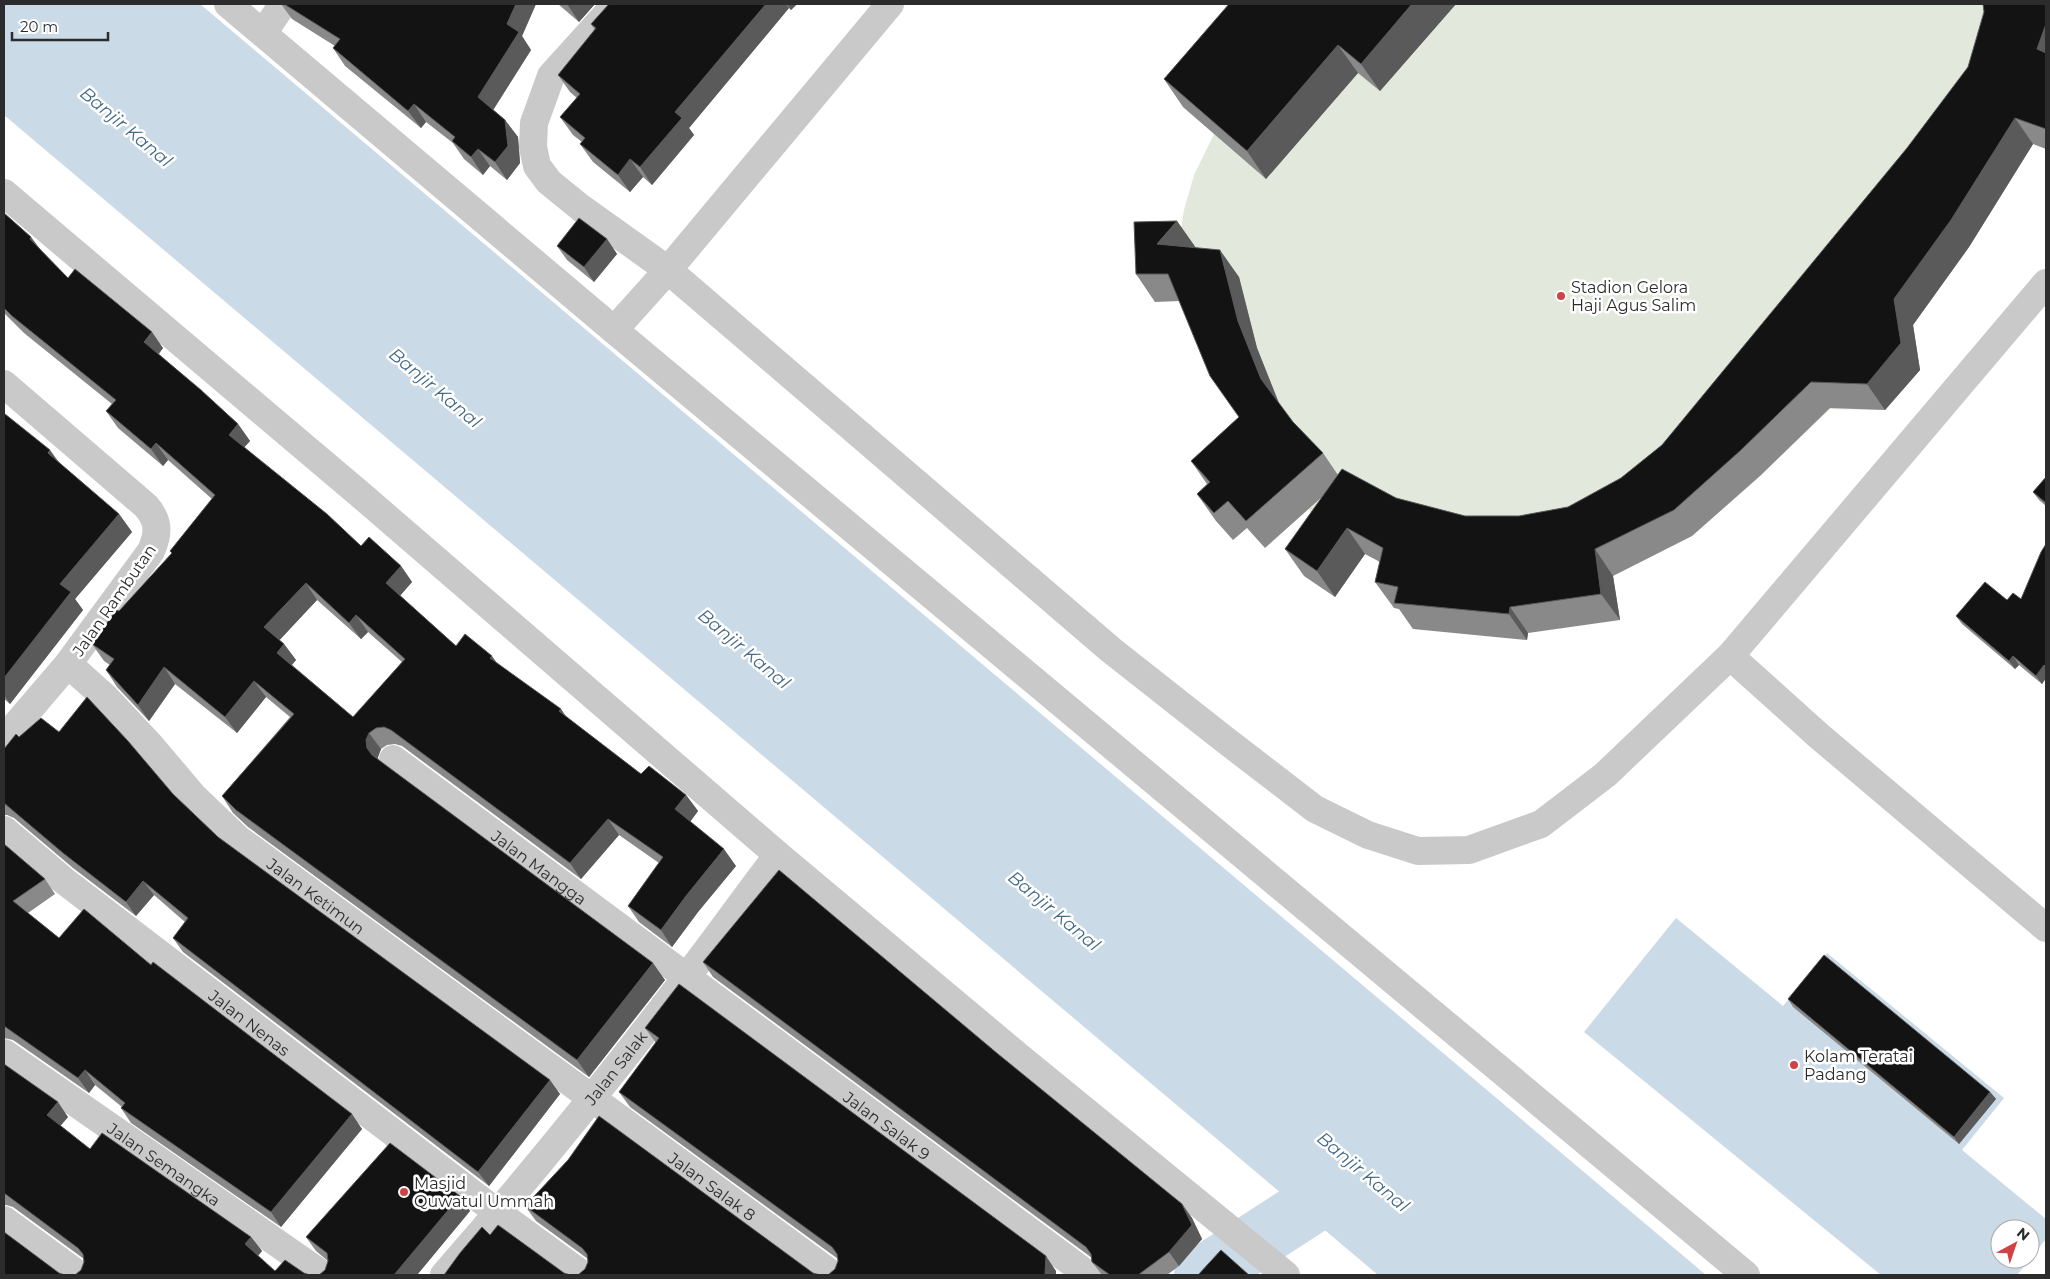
<svg xmlns="http://www.w3.org/2000/svg" width="2050" height="1279" viewBox="0 0 2050 1279" font-family="Montserrat,sans-serif">
<rect width="100%" height="100%" fill="#fff"/>
<!-- green -->
<path fill="#e2e8dc" d="M 1273,4 L 2046,4 L 2046,102 L 2030,149 L 1969,247 L 1913,325 L 1920,370 L 1885,410 L 1830,409 L 1760,476 L 1692,536 L 1618,573 L 1559,592 L 1406,576 L 1328,533 L 1273,466 L 1178,249 L 1184,210 L 1194,175 L 1214,134 L 1183,107 Z"/>
<!-- water -->
<path fill="#cadae6" d="M 4,4 L 200,4 L 1706,1275 L 1378,1275 L 4,115 Z
M 1676,918 L 1783,1006 L 1827,953 L 2004,1098 L 1962,1150 L 2046,1219 L 2046,1239 L 2030,1259 L 2030,1229 L 2000,1229 L 2000,1259 L 2030,1259 L 2017,1275 L 1881,1275 L 1584,1032 Z"/>
<g fill="none" stroke-linecap="round" stroke-linejoin="round">
<!-- river -->
<path stroke="#cadae6" stroke-width="58" d="M 1203,1275 L 1364,1171"/>
<!-- minor -->
<g stroke="#c9c9c9" stroke-width="28">
<path d="M 228,4 L 614,330 L 1746,1275"/>
<path d="M 616,4 L 551,76 L 534,123 L 533,147 L 537,166 L 549,182 L 581,208 L 668,270 L 1111,650 L 1224,739 L 1315,809 L 1368,835 L 1418,851 L 1469,850 L 1541,824 L 1605,775 L 1730,656 L 2046,283"/>
<path d="M 263,33 L 283,4"/>
<path d="M 4,193 L 362,496 L 778,855 L 1018,1056 L 1286,1275"/>
<path d="M 614,330 L 668,270 L 890,4"/>
<path d="M 4,384 L 146,506 C 159,521 159,533 151,551 L 68,664 L 4,739"/>
<path d="M 1730,656 L 1819,736 L 2046,928"/>
<path id="s1" d="M 68,664 L 106,698 L 150,745 L 194,797 L 238,839 L 833,1275"/>
<path id="s2" d="M 393,759 L 1087,1274"/>
<path id="s3" d="M 4,830 L 63,880 L 498,1213 L 583,1275"/>
<path id="s4" d="M 4,1053 L 323,1275"/>
<path d="M 4,1220 L 79,1275"/>
</g>
<!-- tertiary -->
<path stroke="#c9c9c9" stroke-width="28" id="s5" d="M 444,1275 C 528,1179 608,1080 685,979 C 717,938 746,896 778,855"/>
</g>
<!-- wall -->
<path fill="#898989" fill-rule="evenodd" d="M 281,4 L 536,4 L 522,36 L 531,50 L 493,110 L 505,120 L 518,137 L 520,163 L 507,180 L 490,166 L 483,175 L 464,159 L 453,143 L 426,122 L 421,128 L 345,66 L 333,48 L 335,46 L 292,19 Z
M 558,4 L 595,4 L 579,22 Z
M 609,4 L 797,4 L 791,10 L 789,8 L 689,128 L 694,135 L 652,185 L 643,177 L 630,192 L 593,162 L 580,144 L 582,142 L 573,135 L 560,117 L 577,98 L 570,92 L 558,75 L 595,30 L 591,24 Z
M 1456,4 L 1380,91 L 1358,73 L 1266,179 L 1183,107 L 1164,79 Z
M 2046,4 L 2046,149 L 2033,144 L 1969,247 L 1913,325 L 1920,370 L 1885,410 L 1830,408 L 1760,476 L 1692,536 L 1613,576 L 1620,620 L 1528,633 L 1527,640 L 1413,629 L 1399,609 L 1394,608 L 1375,582 L 1380,562 L 1365,554 L 1335,597 L 1304,576 L 1285,549 L 1322,497 L 1265,548 L 1247,528 L 1233,540 L 1216,521 L 1197,494 L 1207,484 L 1191,461 L 1239,417 L 1180,301 L 1155,302 L 1136,274 L 1177,221 L 1196,248 L 1239,277 L 1257,348 L 1279,403 L 1293,422 L 1323,453 L 1338,475 L 1396,498 L 1465,516 L 1519,516 L 1568,507 L 1621,478 L 1662,445 Z
M 4,213 L 68,278 L 163,348 L 159,354 L 238,424 L 250,441 L 244,447 L 361,546 L 401,566 L 412,582 L 400,596 L 456,646 L 497,664 L 561,709 L 566,717 L 641,774 L 686,795 L 698,811 L 690,822 L 736,866 L 698,912 L 672,947 L 639,922 L 628,906 L 659,863 L 619,835 L 581,879 L 402,746 L 395,744 L 387,745 L 381,749 L 378,757 L 378,759 L 665,980 L 589,1077 L 248,827 L 233,813 L 222,796 L 290,717 L 266,697 L 237,733 L 175,684 L 149,721 L 117,687 L 106,670 L 110,665 L 104,661 L 92,644 L 119,611 L 172,553 L 170,551 L 212,499 L 168,460 L 163,466 L 118,428 L 106,411 L 112,404 L 24,333 L 4,313 ZM 317,600 L 361,639 L 368,632 L 402,662 L 353,717 L 292,665 L 296,660 L 284,644 L 279,640 Z
M 607,239 L 617,254 L 594,282 L 567,260 L 557,246 Z
M 4,416 L 119,514 L 132,532 L 75,599 L 83,610 L 10,704 L 4,699 Z
M 2046,477 L 2046,506 L 2039,500 L 2033,492 Z
M 2046,544 L 2046,678 L 2042,684 L 2019,665 L 2015,669 L 1962,624 L 1956,616 L 2021,599 Z
M 59,732 L 173,794 L 218,837 L 560,1094 L 489,1186 L 183,952 L 173,938 L 185,922 L 154,895 L 136,916 L 73,868 L 14,818 L 7,815 L 4,815 L 4,749 L 19,737 Z
M 4,844 L 45,879 L 55,894 L 28,913 L 59,938 L 151,965 L 362,1129 L 281,1227 L 131,1123 L 121,1108 L 122,1107 L 95,1085 L 89,1093 L 13,1040 L 4,1038 Z
M 703,962 L 998,1054 L 1182,1204 L 1192,1218 L 1202,1239 L 1179,1266 L 1167,1275 L 1102,1275 L 1092,1262 L 1092,1258 L 713,977 Z
M 1788,999 L 1990,1092 L 1996,1099 L 1959,1144 L 1793,1007 Z
M 645,1028 L 1056,1271 L 828,1275 L 835,1269 L 838,1261 L 838,1259 L 630,1107 L 619,1092 L 656,1043 Z
M 4,1064 L 68,1117 L 60,1126 L 90,1149 L 251,1237 L 262,1251 L 258,1256 L 275,1271 L 304,1273 L 75,1275 L 81,1270 L 84,1262 L 84,1259 L 13,1207 L 6,1205 L 4,1205 Z
M 460,1196 L 470,1211 L 417,1275 L 314,1275 L 319,1275 L 325,1270 L 328,1261 L 316,1251 L 306,1237 Z
M 525,1206 L 813,1273 L 578,1275 L 585,1269 L 588,1262 L 588,1259 L 536,1221 Z"/>
<!-- shaded-wall -->
<path fill="#5a5a5a" d="M 516,4 L 536,4 L 522,36 L 531,50 L 490,115 L 478,97 L 507,24 Z
M 567,4 L 595,4 L 579,22 Z
M 766,4 L 786,4 L 789,8 L 689,128 L 694,135 L 652,185 L 640,167 L 675,112 Z
M 787,4 L 797,4 L 791,10 Z
M 1412,4 L 1456,4 L 1380,91 L 1361,64 Z
M 2046,24 L 2046,62 L 2037,49 Z
M 1338,45 L 1358,73 L 1266,179 L 1247,151 Z
M 414,104 L 426,122 L 421,128 L 408,111 Z
M 2015,118 L 2033,144 L 1969,247 L 1913,325 L 1920,370 L 1885,410 L 1867,384 L 1894,299 Z
M 505,120 L 518,137 L 520,163 L 507,180 L 495,162 Z
M 478,149 L 490,166 L 483,175 L 471,157 Z
M 630,159 L 643,177 L 630,192 L 618,175 Z
M 1177,221 L 1196,248 L 1157,244 Z
M 31,237 L 43,253 L 30,239 Z
M 607,239 L 617,254 L 594,282 L 584,267 Z
M 1220,250 L 1239,277 L 1257,348 L 1280,406 L 1261,379 L 1238,321 Z
M 152,332 L 163,348 L 155,358 L 144,342 Z
M 238,424 L 250,441 L 241,451 L 229,435 Z
M 156,443 L 168,460 L 163,466 L 151,449 Z
M 50,450 L 63,468 L 48,453 Z
M 119,514 L 132,532 L 75,599 L 83,610 L 10,704 L 4,695 L 4,678 L 60,584 Z
M 1347,528 L 1365,554 L 1335,597 L 1317,571 Z
M 1595,549 L 1613,576 L 1620,620 L 1601,594 Z
M 401,566 L 412,582 L 397,599 L 386,583 Z
M 306,583 L 317,600 L 276,644 L 264,627 Z
M 1510,607 L 1528,633 L 1527,640 L 1509,614 Z
M 356,615 L 368,632 L 361,639 L 349,623 Z
M 284,644 L 296,660 L 288,669 L 277,653 Z
M 492,656 L 503,672 L 490,658 Z
M 2013,656 L 2019,665 L 2015,669 L 2009,661 Z
M 2044,665 L 2046,668 L 2046,678 L 2042,684 L 2036,676 Z
M 164,667 L 175,684 L 149,721 L 138,705 Z
M 254,681 L 266,697 L 237,733 L 225,717 Z
M 561,709 L 572,726 L 559,711 Z
M 369,733 L 381,749 L 378,757 L 379,765 L 367,748 L 366,740 Z
M 686,795 L 698,811 L 687,826 L 675,809 Z
M 608,819 L 619,835 L 581,879 L 570,863 Z
M 724,849 L 736,866 L 698,912 L 672,947 L 661,930 L 686,896 Z
M 143,881 L 154,895 L 136,916 L 126,902 Z
M 653,963 L 665,980 L 589,1077 L 577,1060 Z
M 85,1070 L 95,1085 L 89,1093 L 78,1078 Z
M 550,1080 L 560,1094 L 489,1186 L 478,1172 Z
M 1990,1092 L 1996,1099 L 1959,1144 L 1954,1137 Z
M 58,1102 L 68,1117 L 57,1130 L 47,1115 Z
M 352,1114 L 362,1129 L 281,1227 L 271,1212 Z
M 460,1196 L 470,1211 L 417,1275 L 394,1275 Z
M 1182,1204 L 1192,1218 L 1202,1239 L 1179,1266 L 1169,1252 Z
M 251,1237 L 262,1251 L 255,1259 L 245,1244 Z
M 1046,1256 L 1056,1271 L 1056,1275 L 1045,1275 Z"/>
<!-- building -->
<path fill="#131313" stroke="#5a5a5a" fill-rule="evenodd" d="M 284,4 L 516,4 L 507,24 L 519,32 L 478,97 L 505,120 L 508,146 L 495,162 L 478,149 L 471,157 L 452,141 L 455,137 L 414,104 L 408,111 L 333,48 L 340,39 Z
M 609,4 L 766,4 L 675,112 L 682,118 L 640,167 L 630,159 L 618,175 L 580,144 L 585,138 L 560,117 L 580,94 L 558,75 L 596,28 L 591,24 Z
M 1229,4 L 1412,4 L 1361,64 L 1338,45 L 1247,151 L 1164,79 Z
M 1983,4 L 2046,4 L 2046,24 L 2037,49 L 2046,53 L 2046,129 L 2015,118 L 1951,220 L 1894,299 L 1901,343 L 1867,384 L 1811,382 L 1741,450 L 1674,510 L 1595,549 L 1601,594 L 1510,607 L 1509,614 L 1394,603 L 1398,587 L 1375,582 L 1383,548 L 1347,528 L 1317,571 L 1285,549 L 1342,469 L 1396,498 L 1465,516 L 1519,516 L 1568,507 L 1621,478 L 1662,445 L 1907,148 L 1968,67 L 1984,12 Z
M 4,213 L 31,237 L 30,239 L 68,278 L 75,269 L 152,332 L 144,342 L 201,390 L 238,424 L 229,435 L 327,514 L 361,546 L 369,537 L 401,566 L 386,583 L 456,646 L 465,634 L 492,656 L 490,658 L 561,709 L 559,711 L 641,774 L 649,766 L 686,795 L 675,809 L 724,849 L 686,896 L 661,930 L 628,906 L 663,857 L 608,819 L 570,863 L 391,730 L 384,727 L 376,728 L 369,733 L 366,740 L 367,748 L 372,755 L 653,963 L 577,1060 L 236,810 L 222,796 L 294,714 L 254,681 L 225,717 L 164,667 L 138,705 L 106,670 L 114,659 L 92,644 L 116,610 L 119,611 L 172,553 L 170,551 L 215,495 L 156,443 L 151,449 L 106,411 L 116,400 L 12,316 L 4,308 ZM 306,583 L 349,623 L 356,615 L 405,659 L 353,717 L 277,653 L 284,644 L 264,627 Z
M 579,218 L 607,239 L 584,267 L 557,246 Z
M 1177,221 L 1157,244 L 1220,250 L 1238,321 L 1261,379 L 1293,422 L 1323,453 L 1246,521 L 1228,501 L 1214,513 L 1197,494 L 1210,482 L 1191,461 L 1239,417 L 1210,376 L 1168,274 L 1136,274 L 1134,222 Z
M 5,414 L 50,450 L 48,453 L 119,514 L 60,584 L 71,592 L 4,678 L 4,416 Z
M 2046,477 L 2046,503 L 2033,492 Z
M 2046,544 L 2046,667 L 2044,665 L 2036,676 L 2013,656 L 2009,661 L 1956,616 L 1985,582 L 2007,600 L 2013,593 L 2021,599 L 2041,552 Z
M 87,697 L 128,741 L 173,794 L 218,837 L 550,1080 L 478,1172 L 173,938 L 188,918 L 143,881 L 126,902 L 63,853 L 4,803 L 4,749 L 16,734 L 19,737 L 41,718 L 59,732 Z
M 4,844 L 45,879 L 13,901 L 59,938 L 84,909 L 151,965 L 153,962 L 352,1114 L 271,1212 L 121,1108 L 125,1103 L 85,1070 L 78,1078 L 4,1026 Z
M 779,870 L 998,1054 L 1182,1204 L 1192,1225 L 1169,1252 L 1138,1275 L 1110,1275 L 1092,1262 L 1091,1254 L 1086,1247 L 703,962 Z
M 1824,955 L 1990,1092 L 1954,1137 L 1788,999 Z
M 679,984 L 1046,1256 L 1045,1275 L 822,1275 L 828,1275 L 835,1269 L 838,1261 L 837,1254 L 832,1247 L 619,1092 L 659,1038 L 645,1028 Z
M 4,1064 L 58,1102 L 47,1115 L 90,1149 L 102,1133 L 251,1237 L 245,1244 L 275,1271 L 285,1260 L 304,1273 L 310,1275 L 70,1275 L 75,1275 L 81,1270 L 84,1262 L 83,1254 L 78,1248 L 4,1193 Z
M 599,1116 L 813,1273 L 820,1275 L 573,1275 L 578,1275 L 585,1269 L 588,1262 L 587,1254 L 582,1248 L 525,1206 L 568,1160 Z
M 390,1143 L 460,1196 L 394,1275 L 314,1275 L 319,1275 L 325,1270 L 328,1261 L 327,1253 L 306,1237 Z
M 498,1225 L 564,1273 L 570,1275 L 444,1275 L 460,1253 L 482,1227 L 490,1235 Z
M 4,1232 L 59,1273 L 65,1275 L 4,1275 Z
M 1221,1250 L 1249,1275 L 1198,1275 Z"/>
<!-- markers -->
<g fill="#d04246" stroke="#fff" stroke-width="2">
<circle cx="1561" cy="296" r="5"/>
<circle cx="1794" cy="1065" r="5"/>
<circle cx="404" cy="1192" r="5"/>
</g>
<g text-anchor="middle" stroke-width="5" stroke-linejoin="round" paint-order="stroke">
<!-- poi labels -->
<g font-size="16" fill="#2c2c2c" stroke="#fff" text-anchor="start">
<text x="1571" y="293">Stadion Gelora<tspan x="1571" dy="18">Haji Agus Salim</tspan></text>
<text x="1804" y="1062">Kolam Teratai<tspan x="1804" dy="18">Padang</tspan></text>
<text x="414" y="1189">Masjid<tspan x="414" dy="18">Quwatul Ummah</tspan></text>
</g>
<!-- street labels -->
<g font-size="16" fill="#2c2c2c" stroke="#fff">
<text transform="translate(114 600) rotate(-55)" y="6">Jalan Rambutan</text>
<text dy="6" stroke="none"><textPath href="#s2" startOffset="182">Jalan Mangga</textPath></text>
<text dy="6" stroke="none"><textPath href="#s1" startOffset="341">Jalan Ketimun</textPath></text>
<text dy="6" stroke="none"><textPath href="#s3" startOffset="312">Jalan Nenas</textPath></text>
<text dy="6" stroke="none"><textPath href="#s5" startOffset="269">Jalan Salak</textPath></text>
<text dy="6" stroke="none"><textPath href="#s2" startOffset="615">Jalan Salak 9</textPath></text>
<text dy="6" stroke="none"><textPath href="#s4" startOffset="195">Jalan Semangka</textPath></text>
<text dy="6" stroke="none"><textPath href="#s1" startOffset="832">Jalan Salak 8</textPath></text>
</g>
<!-- water labels -->
<g font-size="18" font-style="italic" fill="#456984" stroke="#fff">
<text transform="translate(126 127) rotate(40)" y="6">Banjir Kanal</text>
<text transform="translate(435 388) rotate(40)" y="6">Banjir Kanal</text>
<text transform="translate(744 649) rotate(40)" y="6">Banjir Kanal</text>
<text transform="translate(1054 911) rotate(40)" y="6">Banjir Kanal</text>
<text transform="translate(1363 1172) rotate(40)" y="6">Banjir Kanal</text>
</g>
</g>
<!-- border -->
<rect width="2050" height="1279" fill="none" stroke="#2c2c2c" stroke-width="10"/>
<!-- north arrow -->
<g transform="translate(2015 1244) rotate(40)"><circle r="24" fill="#ffffff" stroke="#ababab"/>
<path d="M0-4L9 19L0 12L-9 19Z" fill="#d04246"/>
<text y="-8" font-size="14" font-weight="bold" text-anchor="middle" fill="#2c2c2c">N</text>
</g>
<!-- scale -->
<path d="M12 32v8h96v-8" fill="none" stroke="#2c2c2c" stroke-width="2.5"/>
<text x="20" y="32" font-size="15" fill="#2c2c2c" stroke="#ffffff" stroke-width="4" paint-order="stroke">20 m</text>
</svg>
